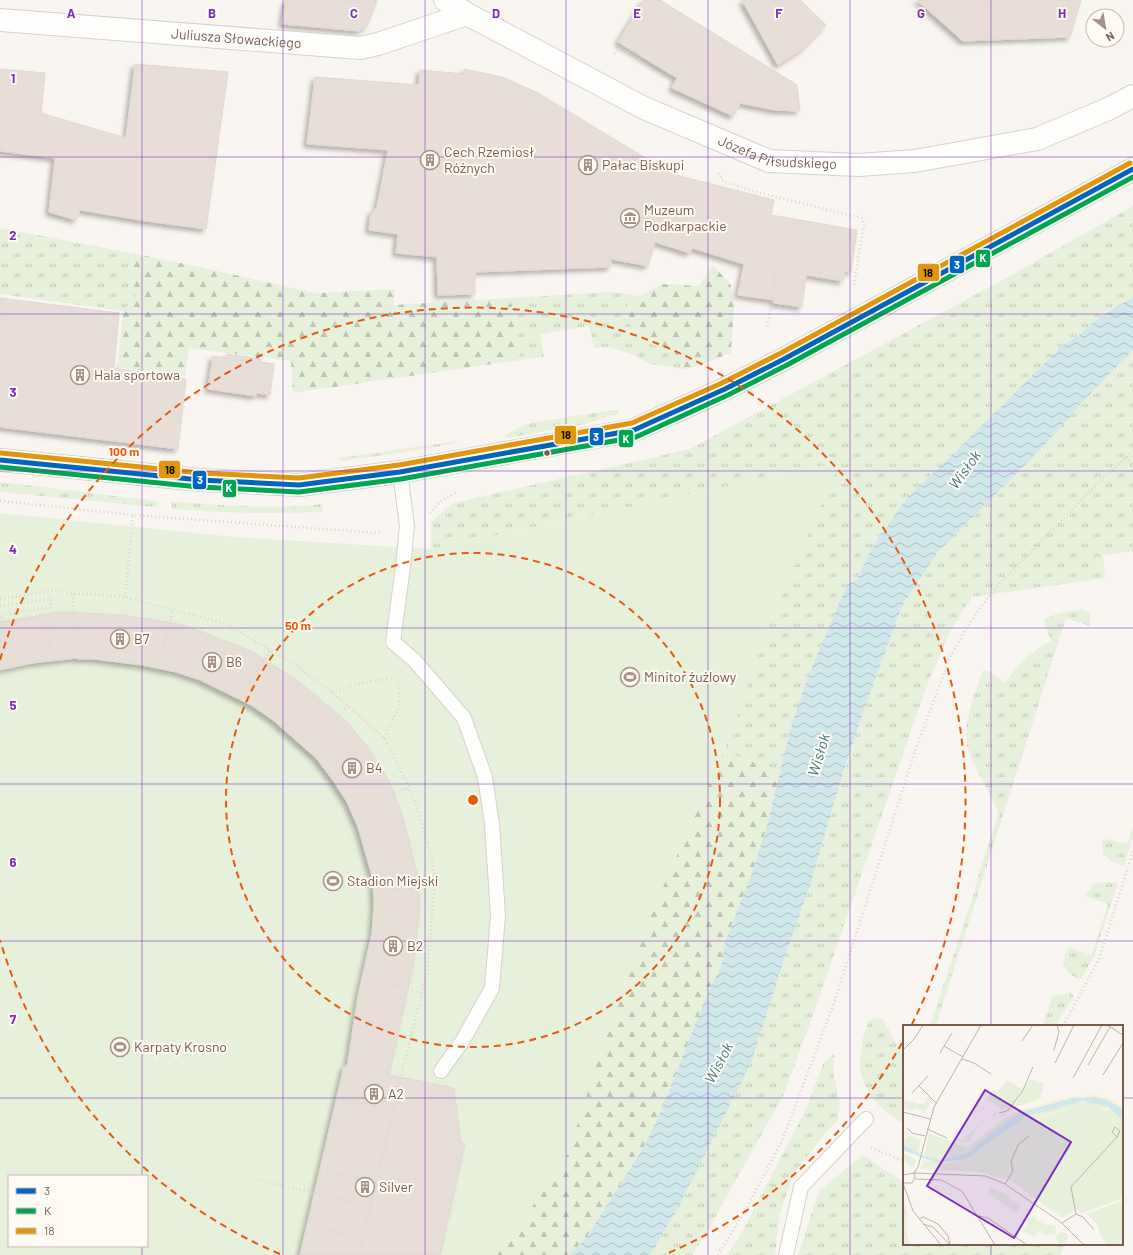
<svg xmlns="http://www.w3.org/2000/svg" width="1133" height="1255" viewBox="0 0 1133 1255" font-family="Barlow,sans-serif">
<defs>
<pattern id="grass-tufts" width="24" height="20" patternUnits="userSpaceOnUse"><rect width="24" height="20" fill="#e7f0db"/><path d="M3 7l-1-3M5 7V3M7 7l1-3M15 17l-1-3M17 17v-4M19 17l1-3" fill="none" stroke="#c0c6b4"/></pattern>
<pattern id="forest-firs" width="22" height="20" patternUnits="userSpaceOnUse"><rect width="22" height="20" fill="#e7f0db"/><path d="M5 1l3.5 6h-7zM16 11l3.5 6h-7z" fill="#c0c6b4"/></pattern>
<pattern id="water-waves" width="16" height="10" patternUnits="userSpaceOnUse"><rect width="16" height="10" fill="#d0e8ea"/><path d="M0 5q4-4 8 0t8 0" fill="none" stroke="#aebfc0"/></pattern>
<filter id="shadow"><feDropShadow dx="-3.5" dy="3.5" stdDeviation="2" flood-color="#0004"/></filter>
</defs>
<rect width="100%" height="100%" fill="#f9f5f0"/>
<!-- grass -->
<path fill="url(#grass-tufts)" d="M 1133,206 L 1133,297 L 1096,320 L 1079,335 L 1062,346 L 951,456 L 907,498 L 871,549 L 857,580 L 847,585 L 809,674 L 792,723 L 780,771 L 724,752 L 769,622 L 840,462 L 431,549 L 431,522 L 453,503 L 690,449 L 1010,276 Z
M 0,228 L 131,253 L 135,297 L 123,311 L 0,294 Z
M 613,292 L 639,296 L 628,303 L 626,317 L 640,339 L 677,355 L 682,356 L 684,369 L 650,364 L 632,354 L 608,347 L 594,348 L 589,326 L 540,334 L 544,357 L 520,360 L 510,298 Z
M 1133,351 L 1133,551 L 1103,555 L 1105,578 L 972,597 L 949,633 L 924,693 L 811,1021 L 783,1096 L 707,1232 L 692,1255 L 650,1255 L 679,1206 L 786,953 L 809,889 L 842,776 L 865,707 L 902,606 L 938,552 L 1042,448 L 1092,392 L 1123,360 Z
M 613,410 L 617,410 L 619,412 L 617,414 L 585,424 L 506,438 L 505,436 L 523,425 L 531,423 Z
M 457,441 L 457,442 L 451,444 L 405,452 L 341,461 L 339,459 L 340,458 Z
M 0,482 L 156,501 L 158,503 L 157,506 L 155,507 L 0,492 Z
M 175,502 C 223,505 274,510 322,504 L 323,510 L 320,512 C 271,514 221,513 172,509 L 171,503 Z
M 1083,609 L 1090,614 L 1090,626 L 1066,618 L 945,997 L 936,1026 L 930,1026 L 974,893 L 981,866 L 999,814 C 990,793 977,773 969,752 C 960,727 974,695 983,671 L 988,671 L 1005,683 C 1018,664 1032,651 1051,641 L 1044,622 L 1045,618 L 1061,613 Z
M 1133,826 L 1133,836 L 1124,866 L 1111,861 L 1103,854 L 1102,841 L 1107,839 L 1127,844 Z
M 1108,882 L 1118,883 L 1094,956 L 1081,979 C 1071,977 1068,972 1063,963 L 1065,954 L 1070,948 L 1092,955 L 1108,904 L 1085,896 L 1094,884 Z
M 1071,992 L 1074,997 L 1055,1026 L 1043,1026 L 1052,996 Z
M 874,1018 L 882,1018 L 904,1057 L 904,1123 C 882,1114 863,1091 860,1067 C 859,1058 862,1048 863,1039 C 865,1031 866,1023 874,1018 Z
M 835,1053 L 833,1072 L 840,1103 L 838,1120 L 826,1132 L 794,1173 L 780,1213 L 775,1255 L 727,1255 L 741,1234 L 807,1107 L 823,1064 Z
M 863,1155 L 904,1182 L 904,1244 L 1064,1244 L 1061,1255 L 798,1255 L 819,1191 Z"/>
<!-- forest -->
<path fill="url(#forest-firs)" d="M 131,253 L 191,265 L 315,293 L 395,289 L 393,305 L 510,298 L 520,360 L 293,393 L 291,361 L 189,348 L 185,376 L 117,367 L 123,311 L 135,297 Z
M 713,265 L 731,285 L 734,308 L 731,353 L 694,367 L 684,369 L 682,356 L 677,355 L 640,339 L 626,317 L 627,303 L 662,284 L 699,286 Z
M 724,752 L 780,771 L 766,829 L 752,873 L 725,942 L 722,964 L 703,1004 L 662,1109 L 645,1145 L 588,1235 L 570,1255 L 495,1255 L 524,1219 L 568,1153 L 609,1026 L 642,935 L 689,827 Z"/>
<!-- garden -->
<path fill="#e7f0db" fill-rule="evenodd" d="M 841,462 L 769,622 L 724,752 L 689,827 L 642,935 L 609,1026 L 568,1153 L 524,1219 L 495,1255 L 0,1255 L 0,513 L 234,537 L 431,549 ZM 9,1176 L 147,1176 L 147,1246 L 9,1246 Z"/>
<!-- water -->
<path fill="url(#water-waves)" d="M 1133,297 L 1133,351 L 1123,360 L 1092,392 L 1042,448 L 938,552 L 902,606 L 865,707 L 842,776 L 809,889 L 786,953 L 751,1063 L 679,1206 L 650,1255 L 570,1255 L 588,1235 L 645,1145 L 662,1109 L 703,1004 L 722,964 L 725,942 L 752,873 L 766,829 L 792,723 L 809,674 L 847,585 L 857,580 L 871,549 L 907,498 L 951,456 L 1062,346 L 1079,335 L 1096,320 Z"/>
<!-- building -->
<path fill="#e6ded7" stroke="#e2d8d2" filter="url(#shadow)" d="M 286,0 L 377,0 L 367,26 L 359,31 L 282,24 Z
M 644,0 L 660,0 L 797,85 L 800,111 L 774,110 L 740,103 L 733,116 L 672,88 L 677,78 L 618,42 Z
M 742,0 L 800,0 L 826,25 L 803,49 L 778,65 Z
M 917,0 L 1081,0 L 1070,37 L 963,41 Z
M 135,64 L 228,72 L 206,229 L 146,221 L 80,210 L 76,220 L 49,212 L 55,158 L 0,151 L 0,69 L 45,73 L 41,113 L 126,138 Z
M 464,69 L 502,77 L 538,93 L 672,174 L 774,200 L 771,215 L 857,230 L 851,272 L 845,271 L 843,281 L 806,275 L 802,307 L 774,303 L 774,300 L 738,295 L 744,264 L 692,248 L 690,253 L 655,242 L 648,266 L 611,259 L 611,267 L 475,272 L 475,294 L 438,295 L 437,257 L 396,253 L 398,234 L 369,230 L 371,213 L 377,207 L 388,150 L 307,144 L 315,77 L 419,85 L 420,70 L 464,74 Z
M 0,298 L 119,313 L 114,368 L 186,379 L 178,449 L 0,427 Z
M 227,354 L 261,359 L 261,362 L 274,364 L 270,395 L 256,393 L 256,396 L 208,389 L 213,356 L 226,358 Z
M 60,612 L 123,615 L 184,625 L 251,651 L 301,683 L 348,723 L 370,750 L 388,779 L 401,811 L 409,840 L 417,873 L 420,906 L 414,961 L 389,1075 L 454,1088 L 461,1143 L 465,1144 L 440,1255 L 300,1255 L 344,1066 L 347,1067 L 358,996 L 372,933 L 374,906 L 373,879 L 358,827 L 347,802 L 332,779 L 316,758 L 273,720 L 251,705 L 200,680 L 176,672 L 141,665 L 94,659 L 77,659 L 77,658 L 33,663 L 0,670 L 0,622 Z"/>
<g fill="none" stroke-linecap="round" stroke-linejoin="round">
<defs>
<path id="service" d="M 400,472 L 407,526 L 403,566 L 393,642 L 415,661 L 464,718 L 485,777 L 492,824 L 498,916 L 492,988 L 463,1040 L 441,1071
M 786,1255 L 801,1187 L 866,1119"/>
<g id="minor">
<path id="s1" d="M 445,0 L 467,14 L 644,108 L 769,161 L 858,165 L 915,161 L 1037,139 L 1108,109 L 1133,96"/>
<path id="s2" d="M 0,20 L 360,48 L 378,44 L 467,14"/>
</g>
<path id="secondary" d="M 0,460 L 200,480 L 299,485 L 400,472 L 634,430 L 725,389 L 784,359 L 1133,169"/>
</defs>
<!-- service casing -->
<use href="#service" stroke="#d7d1cb" stroke-width="16"/>
<!-- minor casing -->
<use href="#minor" stroke="#d7d1cb" stroke-width="24"/>
<!-- secondary casing -->
<use href="#secondary" stroke="#d9d2cb" stroke-width="24"/>
<!-- path -->
<path stroke="#dcd5d0" stroke-width="2.5" stroke-dasharray="1 3" stroke-linecap="butt" d="M 615,54 L 620,46 L 640,59
M 719,173 L 723,181 L 756,192 L 862,218 L 864,225 L 853,288
M 767,296 L 773,296 L 767,327
M 773,296 L 777,262
M 1126,457 L 1133,465
M 0,501 L 133,515 L 378,533 L 382,532
M 430,513 L 443,499 L 457,492
M 73,594 L 75,645
M 125,597 L 133,515
M 0,599 L 56,590 L 73,594 L 91,594 L 125,597 L 227,624 L 295,665 L 343,701 L 384,738 L 409,787 L 418,810 L 433,864 L 435,883 L 427,972 L 404,1064 L 359,1255
M 0,606 L 51,599 L 51,607 L 1,615 L 2,623 L 47,617 L 49,648
M 163,652 L 173,609
M 247,685 L 271,649
M 332,692 C 353,685 373,680 395,678
M 384,738 L 399,707 L 399,682
M 313,740 L 348,706
M 366,808 L 409,787
M 388,891 L 435,883
M 377,981 L 422,993
M 1063,1026 L 1099,959 L 1133,851
M 343,1099 L 394,1111
M 871,1148 L 904,1161
M 327,1171 L 376,1183
M 257,1180 L 371,1206
M 315,1226 L 363,1239
M 718,1255 L 748,1206 L 782,1141 L 835,1000 L 916,748 L 950,658 L 967,626 L 996,587 L 1102,479 L 1133,451"/>
<!-- service -->
<use href="#service" stroke="#fefefd" stroke-width="14"/>
<!-- minor -->
<use href="#minor" stroke="#fefefd" stroke-width="22"/>
<!-- secondary -->
<use href="#secondary" stroke="#fefefd" stroke-width="22"/>
<defs>
<path id="bus-1" d="M 0,460 L 200,480 L 299,485 L 400,472 L 634,430 L 725,389 L 784,359 L 1133,169"/>
<path id="bus-2" d="M 0,467 L 199,487 L 299,492 L 401,479 L 636,437 L 728,395 L 787,365 L 1133,177"/>
<path id="bus-3" d="M 1,453 L 201,473 L 299,478 L 399,465 L 632,423 L 722,383 L 781,353 L 1130,163"/>
</defs>
<!-- bus-1 casing -->
<use href="#bus-1" stroke="#fffaf3" stroke-width="8"/>
<!-- bus-2 casing -->
<use href="#bus-2" stroke="#fffaf3" stroke-width="8"/>
<!-- bus-3 casing -->
<use href="#bus-3" stroke="#fffaf3" stroke-width="8"/>
<!-- bus-1 -->
<use href="#bus-1" stroke="#0065bd" stroke-width="5"/>
<!-- bus-2 -->
<use href="#bus-2" stroke="#00a651" stroke-width="5"/>
<!-- bus-3 -->
<use href="#bus-3" stroke="#de970f" stroke-width="5"/>
</g>
<!-- grid -->
<path fill="none" stroke="#7b2cbf" stroke-width="1" stroke-opacity="0.55" d="M 142,0 L 142,1176M 283,0 L 283,1255M 425,0 L 425,1255M 566,0 L 566,1255M 708,0 L 708,1255M 850,0 L 850,1255M 991,0 L 991,1026M 0,157 L 1133,157M 0,314 L 1133,314M 0,471 L 1133,471M 0,628 L 1133,628M 0,784 L 1133,784M 0,941 L 1133,941M 0,1098 L 904,1098M 1122,1098 L 1133,1098M 991,1244 L 991,1255M 142,1246 L 142,1255"/>
<!-- distance rings -->
<g fill="none" stroke="#e8590c" stroke-width="2" stroke-dasharray="7 5">
<circle cx="473" cy="800" r="247"/>
<path d="M902 1043A493 493 0 0 1 666 1254M280 1254A493 493 0 0 1 0 940M0 660A493 493 0 1 1 912 1024"/>
</g>
<!-- icons -->
<defs>
<symbol id="building-ring" viewBox="-11 -11 22 22"><circle r="9.5" fill="#fffaf3" stroke="#a69286" stroke-width="1.5"/><path d="M-4-6H4V6H1V3H-1V6H-4ZM-2.5-4.3h1.7v1.8h-1.7ZM.8-4.3h1.7v1.8H.8ZM-2.5-1h1.7V.8h-1.7ZM.8-1h1.7V.8H.8Z" fill="#a69286"/></symbol>
<symbol id="museum-ring" viewBox="-11 -11 22 22"><circle r="9.5" fill="#fffaf3" stroke="#a69286" stroke-width="1.5"/><path d="M0-6L6-3V-2H-6V-3ZM-5-1h2V3h-2ZM-1-1h2V3h-2ZM3-1h2V3H3ZM-6 4H6V6H-6Z" fill="#a69286"/></symbol>
<symbol id="stadium-ring" viewBox="-11 -11 22 22"><circle r="9.5" fill="#fffaf3" stroke="#a69286" stroke-width="1.5"/><path d="M0-5a6.5 5 0 1 0 0 10a6.5 5 0 1 0 0-10ZM-3.5-1.8h7v3.6h-7Z" fill="#a69286"/></symbol>
</defs>
<g fill-rule="evenodd">
<use href="#building-ring" x="419" y="149" width="22" height="22"/>
<use href="#building-ring" x="577" y="154" width="22" height="22"/>
<use href="#museum-ring" x="619" y="207" width="22" height="22"/>
<use href="#building-ring" x="69" y="364" width="22" height="22"/>
<use href="#building-ring" x="109" y="628" width="22" height="22"/>
<use href="#building-ring" x="201" y="651" width="22" height="22"/>
<use href="#stadium-ring" x="619" y="666" width="22" height="22"/>
<use href="#building-ring" x="341" y="757" width="22" height="22"/>
<use href="#stadium-ring" x="322" y="870" width="22" height="22"/>
<use href="#building-ring" x="382" y="935" width="22" height="22"/>
<use href="#stadium-ring" x="109" y="1036" width="22" height="22"/>
<use href="#building-ring" x="363" y="1083" width="22" height="22"/>
<use href="#building-ring" x="354" y="1176" width="22" height="22"/>
</g>
<!-- markers -->
<circle fill="#7a5c4d" stroke="#fffaf3" stroke-width="1.5" cx="547" cy="453" r="3.5"/>
<g text-anchor="middle" stroke-width="4" stroke-linejoin="round" paint-order="stroke">
<!-- street labels -->
<g font-size="14" fill="#7a5c4d" stroke="#fffaf3">
<text dy="5" stroke="none"><textPath href="#s2" startOffset="237">Juliusza Słowackiego</textPath></text>
<text dy="5" stroke="none"><textPath href="#s1" startOffset="369">Józefa Piłsudskiego</textPath></text>
</g>
<!-- poi labels -->
<g font-size="14" fill="#7a5c4d" stroke="#fffaf3" text-anchor="start">
<text x="444" y="157">Cech Rzemiosł<tspan x="444" dy="16">Różnych</tspan></text>
<text x="602" y="170">Pałac Biskupi</text>
<text x="644" y="215">Muzeum<tspan x="644" dy="16">Podkarpackie</tspan></text>
<text x="94" y="380">Hala sportowa</text>
<text x="134" y="644">B7</text>
<text x="226" y="667">B6</text>
<text x="644" y="682">Minitor żużlowy</text>
<text x="366" y="773">B4</text>
<text x="347" y="886">Stadion Miejski</text>
<text x="407" y="951">B2</text>
<text x="134" y="1052">Karpaty Krosno</text>
<text x="388" y="1099">A2</text>
<text x="379" y="1192">Silver</text>
</g>
<!-- water labels -->
<g font-size="15" font-style="italic" fill="#437c86" stroke="#fffaf3">
<text transform="translate(965 470) rotate(-54)" y="5">Wisłok</text>
<text transform="translate(819 755) rotate(-73)" y="5">Wisłok</text>
<text transform="translate(719 1063) rotate(-62)" y="5">Wisłok</text>
</g>
</g>
<!-- overview -->
<g transform="translate(903 1025)">
<rect width="220" height="220" fill="#f9f5f0"/>
<path d="M 127,54 L 141,58 L 137,74 L 116,81 L 95,94 L 114,75 ZM 104,55 L 119,64 L 108,81 L 98,85 L 96,81 L 82,75 L 90,65 L 95,66 ZM 170,78 L 206,85 L 209,83 L 219,92 L 220,130 L 215,113 L 219,105 L 199,91 L 167,83 L 150,88 L 147,84 ZM 90,84 L 94,88 L 92,95 L 89,90 L 72,105 L 67,116 L 59,118 L 56,117 L 92,87 ZM 120,84 L 121,86 L 102,98 L 70,126 L 38,135 L 21,131 L 26,108 L 64,123 L 101,94 ZM 6,111 L 18,115 L 15,129 L 0,120 L 0,115 ZM 86,119 L 90,123 L 68,139 L 103,151 L 102,154 L 79,147 L 17,144 L 20,135 L 42,139 L 64,134 ZM 0,173 L 4,186 L 4,209 L 7,220 L 0,220 ZM 218,176 L 220,179 L 220,220 L 204,220 L 197,210 L 194,199 L 184,189 ZM 139,200 L 143,204 L 139,207 L 137,205 L 131,212 L 126,209 L 130,202 ZM153 213a6 6 0 1 1 12 0a6 6 0 1 1-12 0Z" fill="#e7f0db"/>
<path d="M 23,72 L 28,73 L 28,77 L 22,87 L 10,83 L 10,86 L 0,83 L 3,80 L 0,80 L 0,75 L 17,79 L 22,78 ZM 187,77 L 200,79 L 209,83 L 193,84 L 170,78 ZM 147,84 L 150,88 L 120,99 L 90,123 L 86,119 L 114,96 ZM 0,128 L 13,135 L 11,141 L 8,142 L 0,134 ZM 87,162 L 106,170 L 105,173 L 119,180 L 112,188 L 85,167 ZM 129,191 L 140,199 L 153,201 L 152,210 L 147,208 L 143,211 L 139,207 L 143,204 L 139,200 L 130,202 L 126,209 L 120,205 L 124,199 L 122,197 Z" fill="#e7f0db"/>
<path d="M 191,69 L 207,72 L 220,81 L 220,84 L 201,73 L 169,73 L 121,86 L 120,84 L 157,73 Z" fill="#fbf2d9"/>
<path d="M 176,82 L 207,94 L 219,105 L 215,113 L 220,130 L 220,173 L 179,188 L 173,185 L 159,193 L 103,152 L 68,139 L 120,99 L 167,83 Z" fill="#e7f0db"/>
<path d="M 191,72 L 203,74 L 220,84 L 220,95 L 204,81 L 180,76 L 122,92 L 64,134 L 34,138 L 0,125 L 0,120 L 21,131 L 38,135 L 64,128 L 102,98 L 121,86 L 169,73 Z" fill="#d0e8ea"/>
<path fill="none" stroke="#c2b3aa" stroke-width="1" d="M 204,0 L 220,10M 119,16 L 130,0M 41,21 L 60,32M 0,25 L 12,13 L 20,0M 151,25 L 156,7 L 154,0M 37,28 L 49,8M 59,34 L 71,38 L 88,49M 152,38 L 171,0M 185,40 L 207,2M 200,50 L 220,18M 170,53 L 199,0M 16,61 L 33,78M 9,68 L 25,51M 0,87 L 27,94M 96,88 L 104,86 L 109,80 L 120,65 L 130,42M 4,103 L 9,108 L 22,111M 24,104 L 44,113M 11,148 L 15,142 L 31,82 L 78,0M 11,148 L 82,151 L 102,159 L 159,198 L 181,220M 0,150 L 11,148 L 12,152 L 9,158 L 0,158M 12,154 L 38,155 L 59,166 L 92,220M 0,158 L 10,186 L 38,220M 102,159 L 110,146 L 108,137 L 115,120 L 126,111M 173,189 L 168,162 L 214,112 L 217,106 L 212,102 L 209,107 L 214,112M 76,191 L 85,193 L 124,220M 16,194 L 20,192 L 35,199 L 45,211 L 47,220M 159,198 L 173,189 L 180,192 L 191,205M 20,199 L 30,202 L 47,220"/>
<path fill="#7b2cbf" fill-opacity="0.15" stroke="#7b2cbf" stroke-width="2" d="M 82,65 L 168,117 L 111,213 L 24,161 Z"/>
<rect width="220" height="220" fill="none" stroke="#7a5c4d" stroke-width="2"/>
</g>
<g font-size="13" text-anchor="middle" font-weight="bold" fill="#7b2cbf" stroke="#fffaf3" stroke-width="4" stroke-linejoin="round" paint-order="stroke">
<text x="71" y="18">A</text>
<text x="212" y="18">B</text>
<text x="354" y="18">C</text>
<text x="496" y="18">D</text>
<text x="637" y="18">E</text>
<text x="779" y="18">F</text>
<text x="921" y="18">G</text>
<text x="1062" y="18">H</text>
<text x="13" y="83">1</text>
<text x="13" y="240">2</text>
<text x="13" y="397">3</text>
<text x="13" y="554">4</text>
<text x="13" y="710">5</text>
<text x="13" y="867">6</text>
<text x="13" y="1024">7</text>
</g>
<circle cx="473" cy="800" r="6" fill="#e8590c" stroke="#fffaf3" stroke-width="2"/>
<g font-size="12" text-anchor="middle" font-weight="bold" fill="#e8590c" stroke="#fffaf3" stroke-width="4" stroke-linejoin="round" paint-order="stroke">
<text x="124" y="456">100 m</text>
<text x="298" y="630">50 m</text>
</g>
<g stroke="#fffaf3" stroke-width="1.5">
<rect x="975" y="249" width="16" height="19" rx="4" fill="#00a651"/>
<rect x="949" y="255" width="16" height="19" rx="4" fill="#0065bd"/>
<rect x="917" y="263" width="23" height="19" rx="4" fill="#de970f"/>
<rect x="554" y="425" width="23" height="20" rx="4" fill="#de970f"/>
<rect x="589" y="427" width="15" height="19" rx="4" fill="#0065bd"/>
<rect x="618" y="429" width="16" height="19" rx="4" fill="#00a651"/>
<rect x="158" y="460" width="23" height="19" rx="4" fill="#de970f"/>
<rect x="192" y="470" width="15" height="20" rx="4" fill="#0065bd"/>
<rect x="222" y="479" width="15" height="19" rx="4" fill="#00a651"/>
</g>
<g font-size="11" text-anchor="middle" font-weight="bold" fill="#fff">
<text x="983" y="262">K</text>
<text x="957" y="269">3</text>
<text x="596" y="441">3</text>
<text x="626" y="443">K</text>
<text x="200" y="484">3</text>
<text x="229" y="492">K</text>
</g>
<g font-size="11" text-anchor="middle" font-weight="bold" fill="#111">
<text x="928" y="277">18</text>
<text x="566" y="439">18</text>
<text x="170" y="474">18</text>
</g>
<!-- legend -->
<rect x="8" y="1175" width="140" height="72" fill="#fffaf3" stroke="#cabbb1"/>
<rect x="16" y="1188" width="20" height="6" fill="#0065bd" stroke="#cabbb1"/>
<text x="44" y="1195" font-size="12" fill="#7a5c4d">3</text>
<rect x="16" y="1208" width="20" height="6" fill="#00a651" stroke="#cabbb1"/>
<text x="44" y="1215" font-size="12" fill="#7a5c4d">K</text>
<rect x="16" y="1228" width="20" height="6" fill="#de970f" stroke="#cabbb1"/>
<text x="44" y="1235" font-size="12" fill="#7a5c4d">18</text>
<!-- north arrow -->
<g transform="translate(1105 28) rotate(149)"><circle r="19" fill="#fffaf3" stroke="#cabbb1"/>
<path d="M0-3L7 15L0 10L-7 15Z" fill="#a69286"/>
<text y="-6" font-size="11" font-weight="bold" text-anchor="middle" fill="#7a5c4d">N</text>
</g>
</svg>
